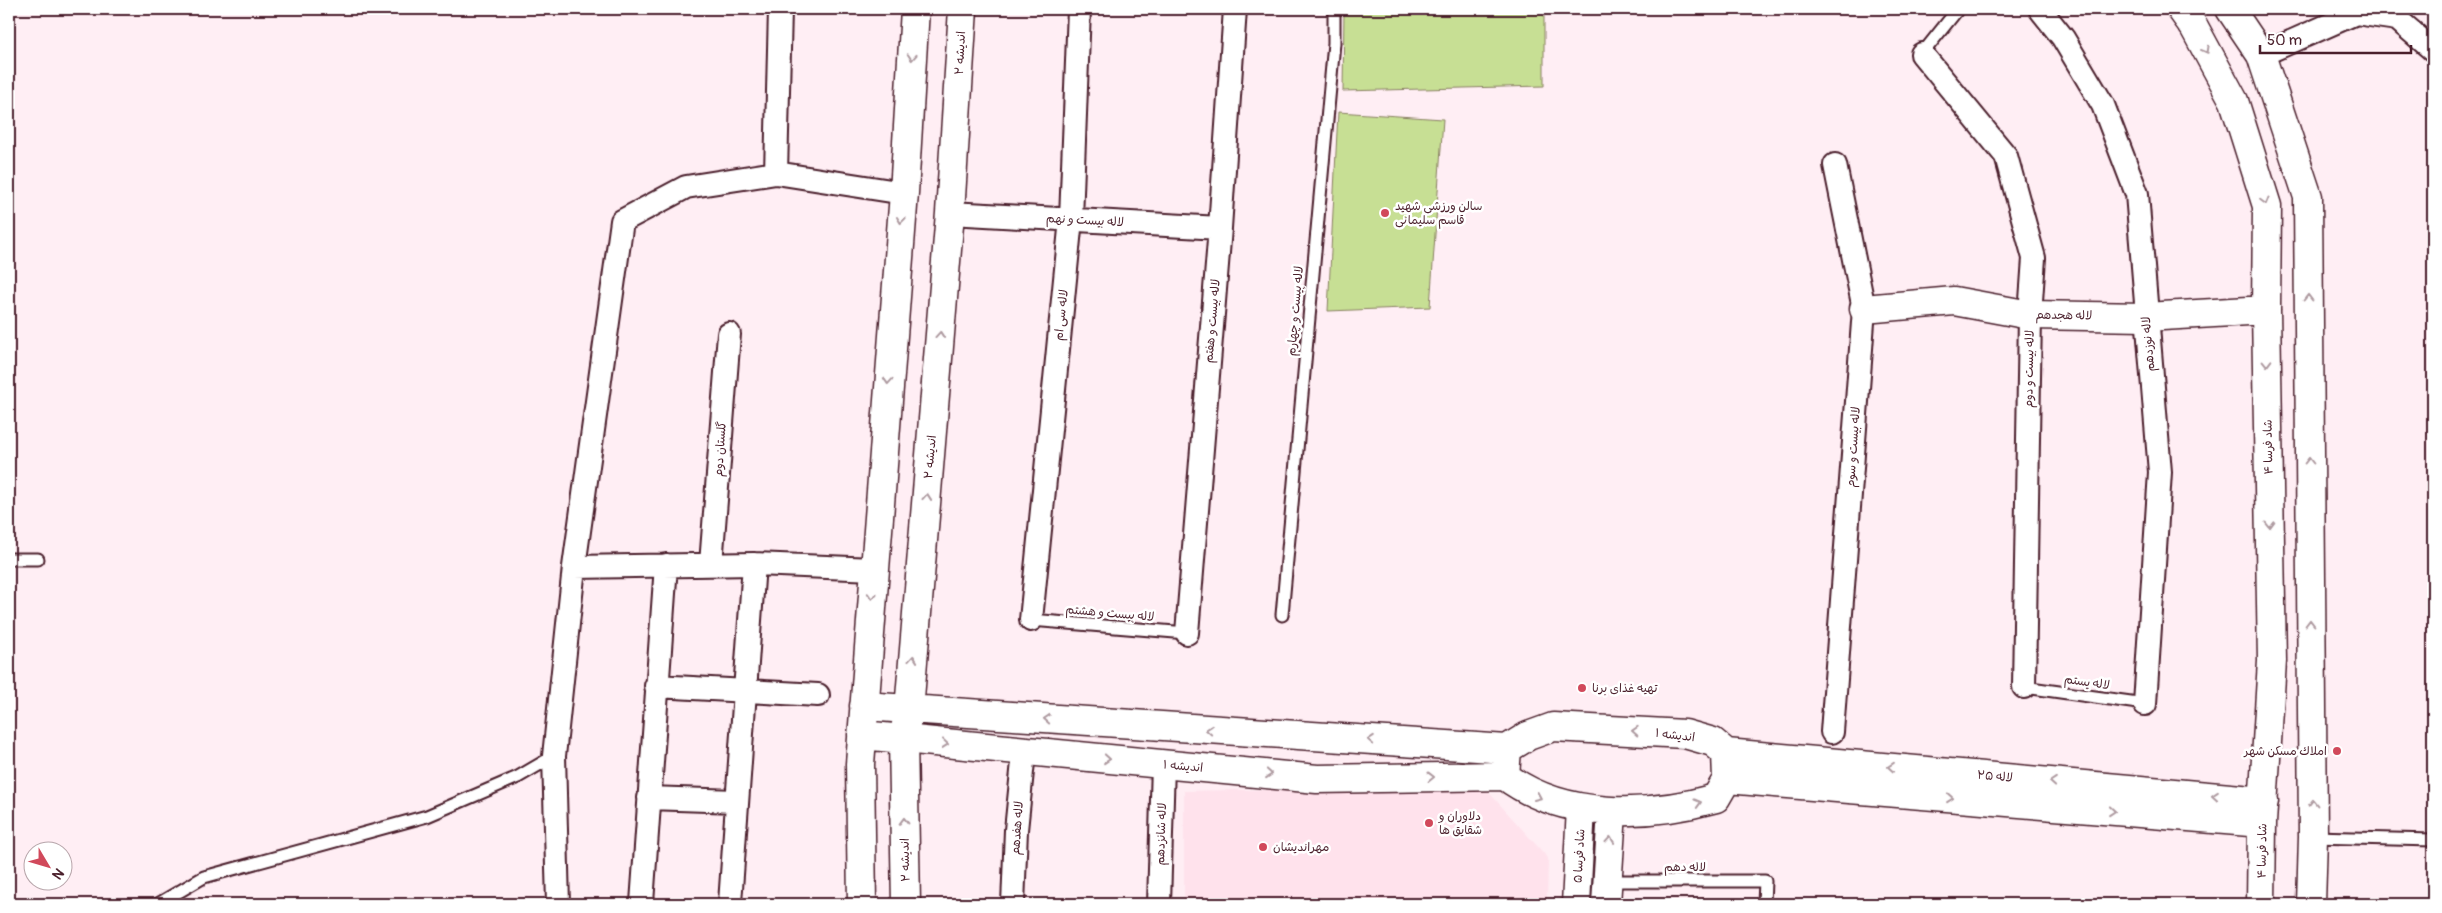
<svg xmlns="http://www.w3.org/2000/svg" width="2442" height="913" viewBox="0 0 2442 913" font-family="Pangolin,'Playpen Sans Arabic',sans-serif">
<rect width="100%" height="100%" fill="#ffeef4"/>
<filter id="ink" filterUnits="userSpaceOnUse"><feTurbulence type="fractalNoise" baseFrequency=".02" numOctaves="2"/><feDisplacementMap in="SourceGraphic" scale="10" xChannelSelector="R" yChannelSelector="G"/><feConvolveMatrix kernelMatrix="1 2 1 2 8 2 1 2 1" color-interpolation-filters="sRGB"/></filter>
<g filter="url(#ink)">
<!-- built -->
<path fill="#ffe2ec" d="M 1342,788 L 1485,788 L 1548,858 L 1547,904 L 1184,904 L 1184,791 Z"/>
<!-- green -->
<path fill="#c7df94" stroke="#887f60" d="M 1344,9 L 1544,9 L 1544,86 L 1343,91 Z
M 1338,112 L 1443,119 L 1430,307 L 1328,311 Z"/>
<g fill="none" stroke-linecap="round" stroke-linejoin="round">
<defs>
<path id="lane" d="M 1922,54 L 1958,9
M 9,559 L 38,559
M 1282,615 L 1334,43 L 1334,9
M 1031,620 L 1187,633
M 2024,687 L 2145,704
M 2313,837 L 2433,840
M 1608,881 L 1765,881 L 1764,904
M 158,904 L 204,877 L 427,816 L 518,777 L 554,756"/>
<path id="street" d="M 2040,9 L 2063,38 L 2103,105 L 2137,194 L 2160,472 L 2145,704
M 1922,54 L 2006,156 L 2034,258 L 2030,315 L 2024,687
M 2261,55 L 2356,13 L 2397,19 L 2433,50
M 776,173 L 780,9
M 950,213 L 1220,228
M 711,564 L 729,334
M 574,567 L 754,564 L 874,569
M 1031,620 L 1071,219 L 1079,9
M 1187,633 L 1220,228 L 1235,9
M 656,686 L 818,695
M 1832,732 L 1864,309 L 1835,165
M 649,798 L 736,801
M 642,903 L 666,565
M 730,903 L 754,564
M 558,904 L 554,756 L 574,567 L 622,221 L 686,187 L 776,173 L 904,193
M 1013,904 L 1016,830 L 1024,752
M 1159,904 L 1163,764"/>
<path id="secondary" d="M 2181,9 L 2194,27 L 2234,101 L 2267,206 L 2266,310 L 2272,661 L 2262,823 L 2261,904
M 2230,9 L 2261,55 L 2308,197 L 2313,837 L 2311,904
M 1864,309 L 1954,301 L 2030,315 L 2145,317 L 2266,310
M 864,706 L 1507,749 L 1528,736 L 1553,727 L 1685,734 L 1713,742 L 1726,753 L 1727,779 L 1716,798 C 1648,817 1564,820 1505,776 L 1507,749
M 862,735 L 1317,779 L 1505,776
M 1726,753 L 2264,801
M 1727,779 L 2262,823
M 862,904 L 860,764 L 904,193 L 915,9
M 906,904 L 903,739 L 909,710 L 950,213 L 963,9
M 1576,904 L 1581,808
M 1606,904 L 1612,812"/>
</defs>
<!-- lane casing -->
<use href="#lane" stroke="#4a1f2b" stroke-width="15"/>
<!-- street casing -->
<use href="#street" stroke="#4a1f2b" stroke-width="26"/>
<!-- secondary casing -->
<use href="#secondary" stroke="#4a1f2b" stroke-width="31"/>
<!-- lane -->
<use href="#lane" stroke="#fff" stroke-width="11"/>
<!-- street -->
<use href="#street" stroke="#fff" stroke-width="22"/>
<!-- secondary -->
<use href="#secondary" stroke="#fff" stroke-width="28"/>
</g>
<!-- one-way arrows -->
<defs><path id="oneway-chevron" d="M-2-3.5L2.5 0L-2 3.5" fill="none" stroke-width="1.6" stroke-linecap="round" stroke-linejoin="round" transform="scale(1.25)"/></defs>
<g stroke="#ae9aa0">
<use href="#oneway-chevron" transform="translate(2206 50) rotate(61)"/>
<use href="#oneway-chevron" transform="translate(912 57) rotate(94)"/>
<use href="#oneway-chevron" transform="translate(2265 201) rotate(75)"/>
<use href="#oneway-chevron" transform="translate(901 220) rotate(96)"/>
<use href="#oneway-chevron" transform="translate(2308 298) rotate(-90)"/>
<use href="#oneway-chevron" transform="translate(940 335) rotate(-85)"/>
<use href="#oneway-chevron" transform="translate(2267 363) rotate(89)"/>
<use href="#oneway-chevron" transform="translate(888 381) rotate(94)"/>
<use href="#oneway-chevron" transform="translate(2309 461) rotate(-90)"/>
<use href="#oneway-chevron" transform="translate(927 497) rotate(-85)"/>
<use href="#oneway-chevron" transform="translate(2270 525) rotate(89)"/>
<use href="#oneway-chevron" transform="translate(872 596) rotate(94)"/>
<use href="#oneway-chevron" transform="translate(2310 623) rotate(-90)"/>
<use href="#oneway-chevron" transform="translate(913 659) rotate(-85)"/>
<use href="#oneway-chevron" transform="translate(1047 719) rotate(-176)"/>
<use href="#oneway-chevron" transform="translate(1209 730) rotate(-176)"/>
<use href="#oneway-chevron" transform="translate(1635 731) rotate(-177)"/>
<use href="#oneway-chevron" transform="translate(1371 740) rotate(-176)"/>
<use href="#oneway-chevron" transform="translate(945 744) rotate(6)"/>
<use href="#oneway-chevron" transform="translate(1107 759) rotate(5)"/>
<use href="#oneway-chevron" transform="translate(1891 767) rotate(-175)"/>
<use href="#oneway-chevron" transform="translate(1269 774) rotate(5)"/>
<use href="#oneway-chevron" transform="translate(1431 777) rotate(-1)"/>
<use href="#oneway-chevron" transform="translate(2053 782) rotate(-175)"/>
<use href="#oneway-chevron" transform="translate(2215 796) rotate(-175)"/>
<use href="#oneway-chevron" transform="translate(1538 797) rotate(24)"/>
<use href="#oneway-chevron" transform="translate(1950 798) rotate(5)"/>
<use href="#oneway-chevron" transform="translate(1698 803) rotate(-16)"/>
<use href="#oneway-chevron" transform="translate(2313 803) rotate(-91)"/>
<use href="#oneway-chevron" transform="translate(2112 811) rotate(5)"/>
<use href="#oneway-chevron" transform="translate(904 821) rotate(-91)"/>
<use href="#oneway-chevron" transform="translate(1610 840) rotate(-85)"/>
</g>
</g>
<!-- markers -->
<g fill="#d1495b" stroke="#fff" stroke-width="2">
<circle cx="1385" cy="213" r="5"/>
<circle cx="1582" cy="688" r="5"/>
<circle cx="2337" cy="751" r="5"/>
<circle cx="1429" cy="823" r="5"/>
<circle cx="1263" cy="847" r="5"/>
</g>
<g text-anchor="middle" stroke-width="5" stroke-linejoin="round" paint-order="stroke">
<!-- street labels -->
<g font-size="12" fill="#4a1f2b" stroke="#fff">
<text transform="translate(960 53) rotate(-87)" y="4">اندیشه ۲</text>
<text transform="translate(1085 220) rotate(3)" y="4">لاله بیست و نهم</text>
<text transform="translate(1295 311) rotate(-85)" y="4">لاله بیست و چهارم</text>
<text transform="translate(1061 315) rotate(-84)" y="4">لاله سی ام</text>
<text transform="translate(2064 315) rotate(1)" y="4">لاله هجدهم</text>
<text transform="translate(1212 321) rotate(-85)" y="4">لاله بیست و هفتم</text>
<text transform="translate(2148 344) rotate(-95)" y="4">لاله نوزدهم</text>
<text transform="translate(2029 369) rotate(-89)" y="4">لاله بیست و دوم</text>
<text transform="translate(1853 447) rotate(-86)" y="4">لاله بیست و سوم</text>
<text transform="translate(2268 447) rotate(-91)" y="4">شاد فرسا ۴</text>
<text transform="translate(720 449) rotate(-86)" y="4">گلستان دوم</text>
<text transform="translate(930 457) rotate(-85)" y="4">اندیشه ۲</text>
<text transform="translate(1110 613) rotate(5)" y="4">لاله بیست و هشتم</text>
<text transform="translate(2087 682) rotate(8)" y="4">لاله یستم</text>
<text transform="translate(1675 735) rotate(7)" y="4">اندیشه ۱</text>
<text transform="translate(1183 766) rotate(5)" y="4">اندیشه ۱</text>
<text transform="translate(1995 776) rotate(5)" y="4">لاله ۲۵</text>
<text transform="translate(1017 828) rotate(-86)" y="4">لاله هفدهم</text>
<text transform="translate(1161 834) rotate(-88)" y="4">لاله شانزدهم</text>
<text transform="translate(2262 851) rotate(-89)" y="4">شاد فرسا ۴</text>
<text transform="translate(1579 856) rotate(-87)" y="4">شاد فرسا ۵</text>
<text transform="translate(905 860) rotate(-91)" y="4">اندیشه ۲</text>
<text x="1685" y="871">لاله دهم</text>
</g>
<!-- poi labels -->
<g font-size="12" fill="#4a1f2b" stroke="#fff" text-anchor="start">
<text x="1395" y="210">سالن ورزشی شهید<tspan x="1395" dy="14">قاسم سلیمانی</tspan></text>
<text x="1592" y="692">تهیه غذای برنا</text>
<text x="2327" y="755" text-anchor="end">املاك مسكن شهر</text>
<text x="1439" y="820">دلاوران و<tspan x="1439" dy="14">شقایق ها</tspan></text>
<text x="1273" y="851">مهراندیشان</text>
</g>
</g>
<!-- margin -->
<rect width="2442" height="913" fill="none" stroke="#fff" stroke-width="30"/>
<rect x="15" y="15" width="2412" height="883" fill="none" stroke="#4a1f2b" stroke-width="2" filter="url(#ink)"/>
<!-- north arrow -->
<g transform="translate(48 866) rotate(128)"><circle r="24" fill="#ffffff" stroke="#b7a5aa"/>
<path d="M0-4L9 19L0 12L-9 19Z" fill="#d1495b"/>
<text y="-8" font-size="14" font-weight="bold" text-anchor="middle" fill="#4a1f2b">N</text>
</g>
<!-- scale -->
<path d="M2260 45v8h151v-8" fill="none" stroke="#4a1f2b" stroke-width="2.5"/>
<text x="2267" y="45" font-size="15" fill="#4a1f2b" stroke="#ffffff" stroke-width="4" paint-order="stroke">50 m</text>
</svg>
